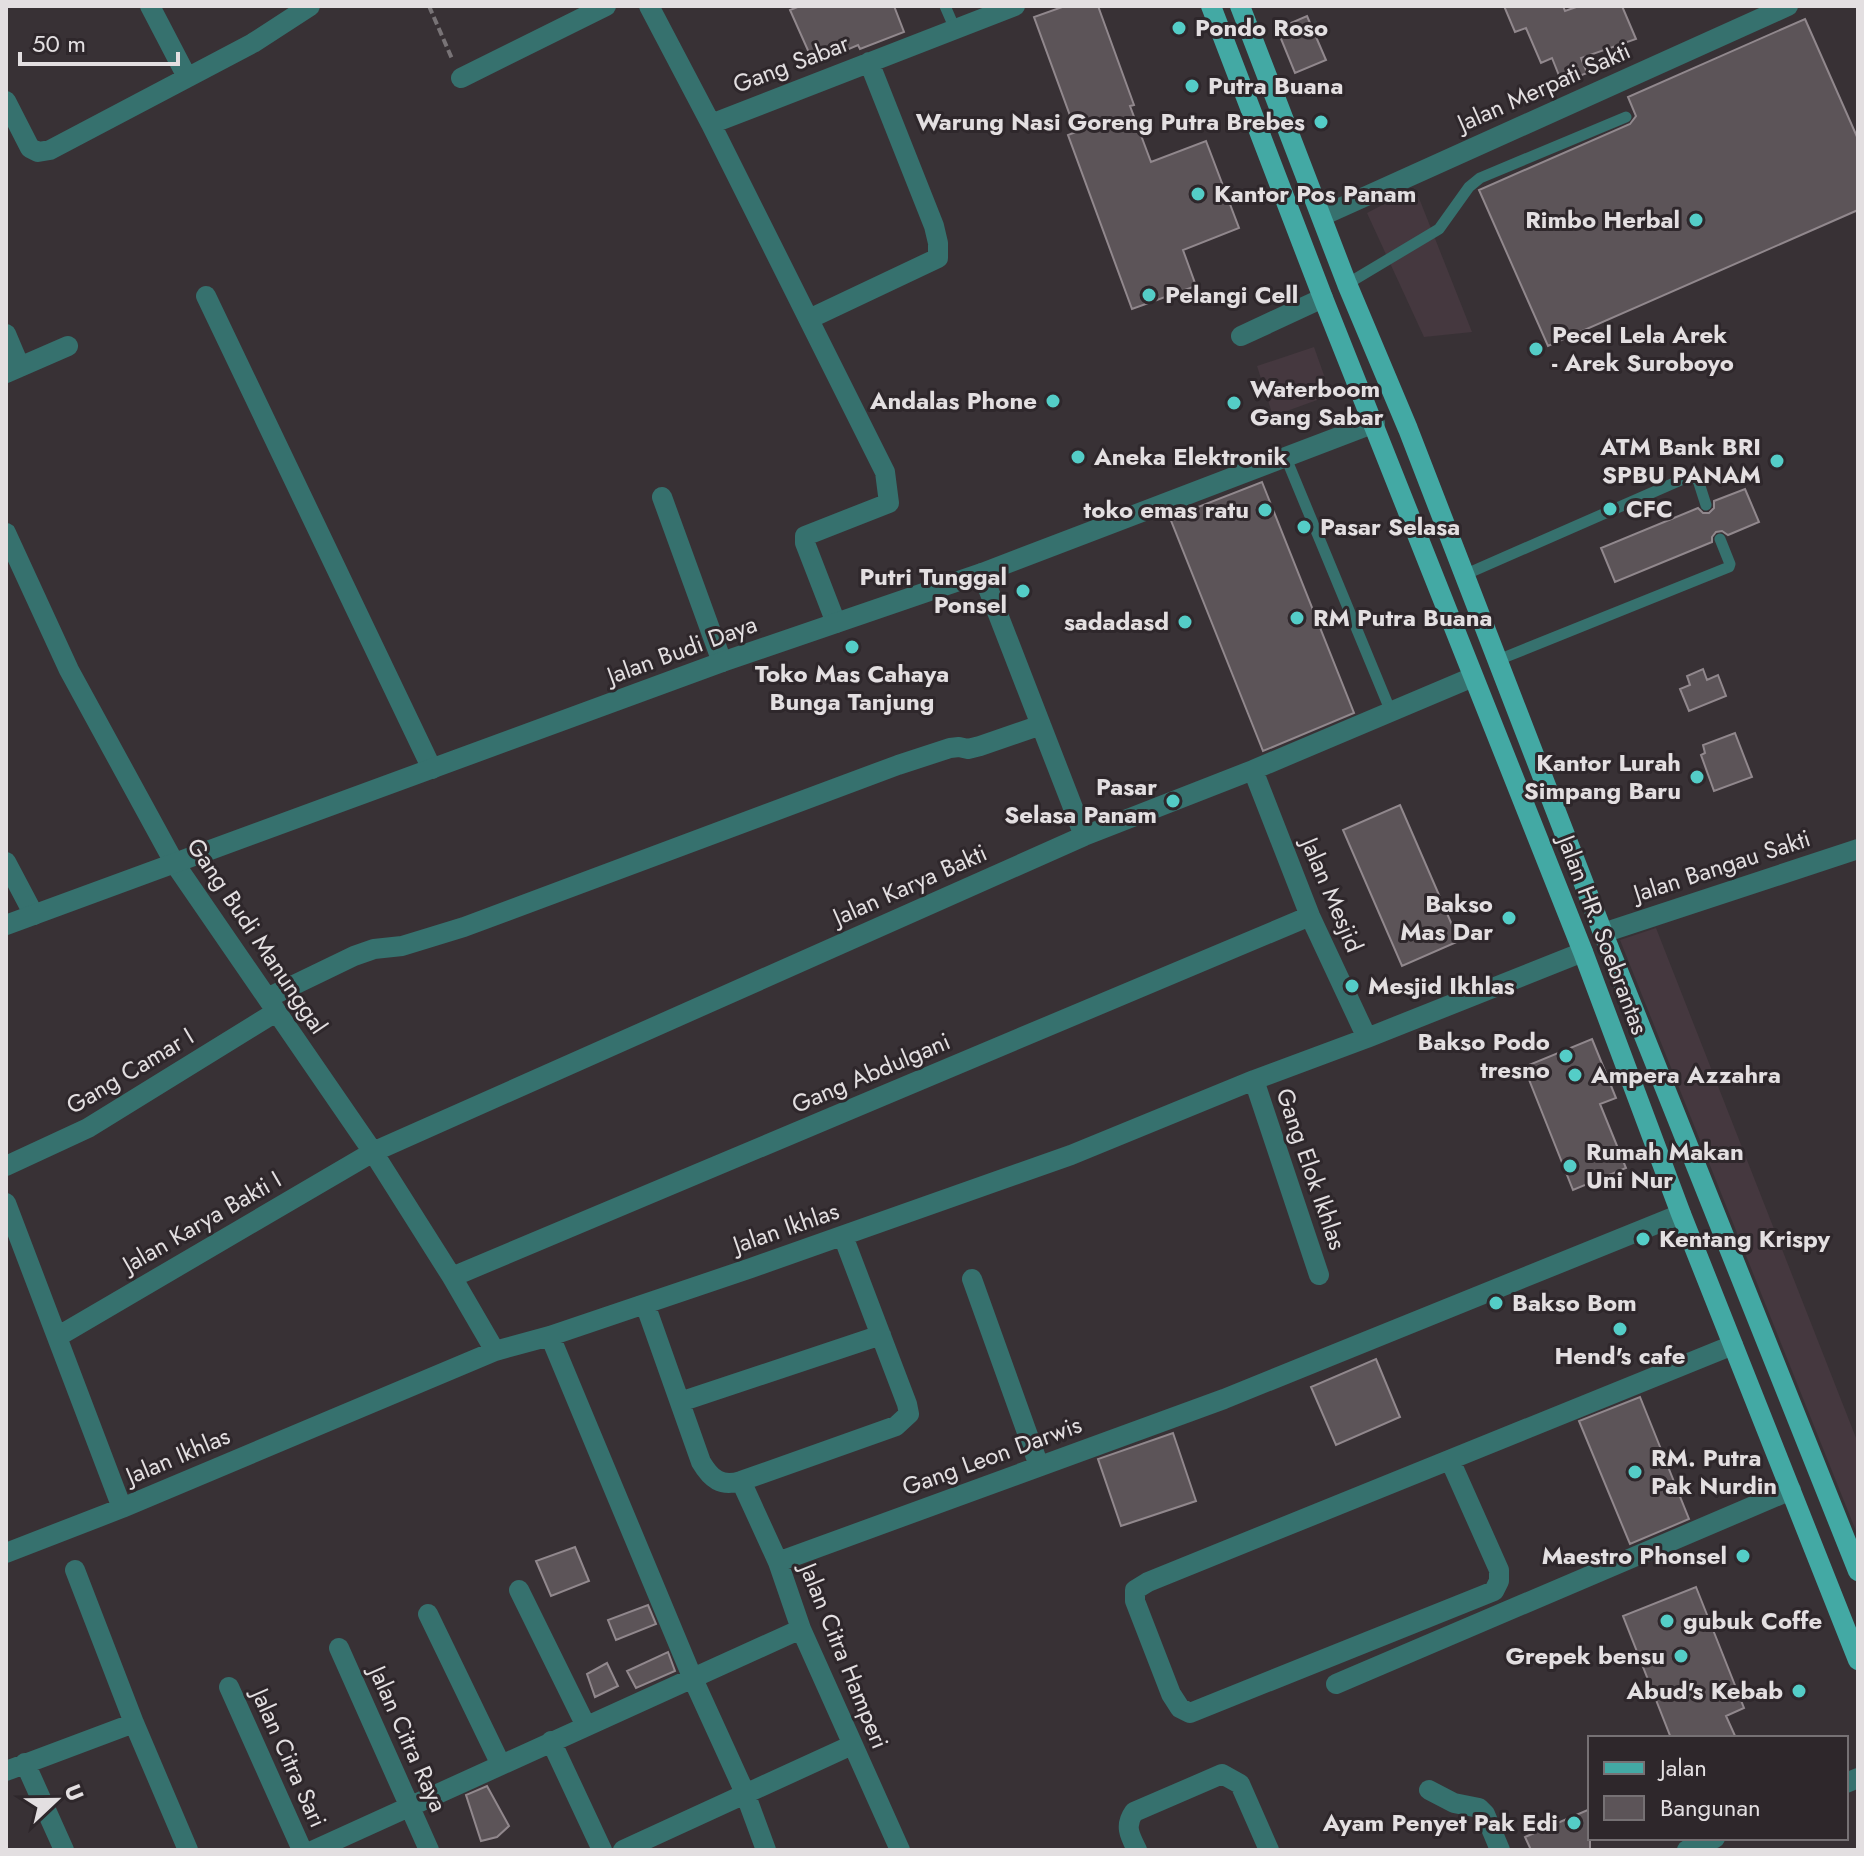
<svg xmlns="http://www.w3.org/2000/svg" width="1864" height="1856" viewBox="0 0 1864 1856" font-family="Jost,sans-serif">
<rect width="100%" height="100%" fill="#383135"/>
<!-- built -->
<path fill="#45383f" d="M 1415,188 L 1472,332 L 1424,337 L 1367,213 Z
M 1314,347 L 1331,395 L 1273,416 L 1257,366 Z
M 1656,928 L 1858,1443 L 1858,1536 L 1620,940 Z"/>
<!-- building -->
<path fill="#5c5458" stroke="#91888d" stroke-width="2" d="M 800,6 L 894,6 L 904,32 L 860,49 L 858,45 L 814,64 L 790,10 Z
M 1065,6 L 1098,6 L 1134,105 L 1130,106 L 1151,162 L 1206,141 L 1239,228 L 1183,250 L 1196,286 L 1132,309 L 1068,135 L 1076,132 L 1034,17 Z
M 1504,6 L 1563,6 L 1565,11 L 1579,6 L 1622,6 L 1636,39 L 1581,58 L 1587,73 L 1562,83 L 1552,58 L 1541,63 L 1526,28 L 1515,32 Z
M 1307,16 L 1326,60 L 1295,73 L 1277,29 Z
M 1805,19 L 1858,139 L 1858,210 L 1548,346 L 1479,190 L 1630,124 L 1636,116 L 1628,97 Z
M 1262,482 L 1354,713 L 1263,751 L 1170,518 Z
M 1745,489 L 1759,522 L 1728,535 L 1722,531 L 1716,532 L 1712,537 L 1712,542 L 1615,582 L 1601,548 L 1698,508 L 1703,513 L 1709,513 L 1714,508 L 1714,501 Z
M 1703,669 L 1707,680 L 1718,675 L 1726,696 L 1689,711 L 1680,689 L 1690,685 L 1687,676 Z
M 1735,733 L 1752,777 L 1714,791 L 1701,755 L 1705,753 L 1703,745 Z
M 1400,805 L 1459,941 L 1402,966 L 1343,830 Z
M 1592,1039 L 1616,1098 L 1600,1104 L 1626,1168 L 1573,1190 L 1524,1067 Z
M 1376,1359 L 1400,1417 L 1336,1445 L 1311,1387 Z
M 1640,1397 L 1689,1519 L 1630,1544 L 1579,1421 Z
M 1173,1433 L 1196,1501 L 1121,1526 L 1098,1459 Z
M 575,1547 L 589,1581 L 551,1596 L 536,1561 Z
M 1696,1587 L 1744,1708 L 1726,1716 L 1736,1738 L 1671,1738 L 1623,1616 Z
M 648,1605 L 656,1624 L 616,1640 L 608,1620 Z
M 668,1652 L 675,1671 L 636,1688 L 627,1671 Z
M 607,1663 L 618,1686 L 595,1697 L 587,1674 Z
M 487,1786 L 509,1826 L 497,1837 L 481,1841 L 466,1795 Z
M 1590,1809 L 1590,1850 L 1531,1850 L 1525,1837 Z"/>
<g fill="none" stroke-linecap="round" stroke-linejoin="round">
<!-- path -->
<path stroke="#787376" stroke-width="4" stroke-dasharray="8 4" stroke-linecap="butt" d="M 429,6 L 453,61"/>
<!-- service -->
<path stroke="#36716e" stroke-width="11" d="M 945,6 L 955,29
M 1347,284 L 1439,229 L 1469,187 L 1480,178 L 1626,117
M 1286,458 L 1391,712
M 1464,575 L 1690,476 L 1698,480 L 1706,505
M 1498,660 L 1729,567 L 1730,564 L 1720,539"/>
<!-- minor -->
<path stroke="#36716e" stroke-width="20" d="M 150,6 L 187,77
M 649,6 L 711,124 L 1015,6
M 461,78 L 606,6
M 6,101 L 30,148 L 38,152 L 50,150 L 253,43 L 310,6
M 711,124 L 885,472 L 889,503 L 805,536 L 805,543 L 836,623
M 1322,216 L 1788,6
M 206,296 L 432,769
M 809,319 L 938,258 L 938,243 L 934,226 L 869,62
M 6,334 L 20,367
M 1241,336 L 1323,298
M 6,373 L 68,346
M 662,497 L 722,662
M 6,533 L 69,670 L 175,864 L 373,1152 L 452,1277 L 495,1351
M 982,573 L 1084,836
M 1253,770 L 1310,916 L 1367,1038
M 6,862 L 34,915
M 267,998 L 354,956 L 374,949 L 402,946 L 464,927 L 898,765 L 950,748 L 959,747 L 968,749 L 980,746 L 1041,725
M 1254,1080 L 1319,1275
M 6,1166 L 88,1128 L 276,1012
M 6,1203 L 122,1508
M 452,1277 L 1310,916
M 972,1279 L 1039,1466
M 645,1304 L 701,1462 C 711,1479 721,1487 741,1481 L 896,1426 L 909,1414 L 907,1404 L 843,1236
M 550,1336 L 693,1679 L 745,1793 L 766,1850
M 57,1337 L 373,1152 L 1084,836 L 1253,770 L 1473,677
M 680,1402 L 881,1335
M 1450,1460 L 1499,1570 L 1499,1581 L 1494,1591 L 1190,1713 L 1180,1708 L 1171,1694 L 1135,1601 L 1135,1590 L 1148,1582 L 1733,1345
M 741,1481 L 778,1562 L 801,1629 L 900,1850
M 6,1553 L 122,1508 L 495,1351 L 550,1336 L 751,1268 L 1071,1155 L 1254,1080 L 1367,1038 L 1583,952
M 778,1562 L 1224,1399 L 1681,1214
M 75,1570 L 134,1723 L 188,1850
M 519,1590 L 586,1726
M 428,1614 L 501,1765
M 339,1648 L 429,1850
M 1336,1684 L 1791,1490
M 229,1687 L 302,1850
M 551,1741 L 602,1850
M 25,1763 L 64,1850
M 6,1771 L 134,1723
M 1429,1790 L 1454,1803 L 1479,1808 L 1485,1814 L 1500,1850
M 314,1850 L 801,1629
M 623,1850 L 852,1745
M 1137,1850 C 1130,1836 1124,1826 1134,1812 L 1222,1774 L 1240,1784 L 1269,1850"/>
<!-- tertiary -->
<path stroke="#36716e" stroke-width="20" d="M 6,925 L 722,662 L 982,573 L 1375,423
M 1603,933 L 1858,849
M 1846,1783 L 1858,1778
M 1687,1850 L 1715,1838"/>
<!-- primary -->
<path stroke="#43a9a4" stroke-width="20" d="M 1211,6 L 1323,298 L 1583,952 L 1681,1214 L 1858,1660
M 1240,6 L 1347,284 L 1408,429 L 1603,933 L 1858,1571"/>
</g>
<!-- markers -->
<g fill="#54cdc7" stroke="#2e272b" stroke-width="3">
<circle cx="1179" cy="28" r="8"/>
<circle cx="1192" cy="86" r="8"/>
<circle cx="1321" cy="122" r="8"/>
<circle cx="1198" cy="194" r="8"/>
<circle cx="1696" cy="220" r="8"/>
<circle cx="1149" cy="295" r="8"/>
<circle cx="1536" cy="349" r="8"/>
<circle cx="1053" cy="401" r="8"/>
<circle cx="1234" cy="403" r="8"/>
<circle cx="1078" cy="457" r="8"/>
<circle cx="1777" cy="461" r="8"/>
<circle cx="1610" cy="509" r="8"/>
<circle cx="1265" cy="510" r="8"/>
<circle cx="1304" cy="527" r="8"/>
<circle cx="1023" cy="591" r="8"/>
<circle cx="1297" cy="618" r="8"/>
<circle cx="1185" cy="622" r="8"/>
<circle cx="852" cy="647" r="8"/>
<circle cx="1697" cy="777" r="8"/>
<circle cx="1173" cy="801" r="8"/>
<circle cx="1509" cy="918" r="8"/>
<circle cx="1352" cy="986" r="8"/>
<circle cx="1566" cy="1056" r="8"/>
<circle cx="1575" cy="1075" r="8"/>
<circle cx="1570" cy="1166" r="8"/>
<circle cx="1643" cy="1239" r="8"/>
<circle cx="1496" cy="1303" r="8"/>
<circle cx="1620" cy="1329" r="8"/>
<circle cx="1635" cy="1472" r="8"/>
<circle cx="1743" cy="1556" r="8"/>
<circle cx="1667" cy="1621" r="8"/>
<circle cx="1681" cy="1656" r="8"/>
<circle cx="1799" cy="1691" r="8"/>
<circle cx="1574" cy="1823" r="8"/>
</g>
<g text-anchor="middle" stroke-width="6" stroke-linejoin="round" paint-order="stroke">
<!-- poi labels -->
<g font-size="24" font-weight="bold" fill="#e3dfe1" stroke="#2e272b" text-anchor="start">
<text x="1195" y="36">Pondo Roso</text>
<text x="1208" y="94">Putra Buana</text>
<text x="1305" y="130" text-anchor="end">Warung Nasi Goreng Putra Brebes</text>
<text x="1214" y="202">Kantor Pos Panam</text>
<text x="1680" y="228" text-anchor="end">Rimbo Herbal</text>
<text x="1165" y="303">Pelangi Cell</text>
<text x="1552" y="343">Pecel Lela Arek<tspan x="1552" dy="28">- Arek Suroboyo</tspan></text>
<text x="1250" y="397">Waterboom<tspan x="1250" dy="28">Gang Sabar</tspan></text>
<text x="1037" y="409" text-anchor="end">Andalas Phone</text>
<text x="1761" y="455" text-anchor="end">ATM Bank BRI<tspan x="1761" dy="28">SPBU PANAM</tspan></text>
<text x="1094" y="465">Aneka Elektronik</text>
<text x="1626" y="517">CFC</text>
<text x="1249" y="518" text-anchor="end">toko emas ratu</text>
<text x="1320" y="535">Pasar Selasa</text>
<text x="1007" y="585" text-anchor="end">Putri Tunggal<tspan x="1007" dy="28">Ponsel</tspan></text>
<text x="1313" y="626">RM Putra Buana</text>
<text x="1169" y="630" text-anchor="end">sadadasd</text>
<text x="852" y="682" text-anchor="middle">Toko Mas Cahaya<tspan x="852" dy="28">Bunga Tanjung</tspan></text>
<text x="1681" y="771" text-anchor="end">Kantor Lurah<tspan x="1681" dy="28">Simpang Baru</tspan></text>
<text x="1157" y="795" text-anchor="end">Pasar<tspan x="1157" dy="28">Selasa Panam</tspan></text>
<text x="1493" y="912" text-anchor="end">Bakso<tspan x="1493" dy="28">Mas Dar</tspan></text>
<text x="1368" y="994">Mesjid Ikhlas</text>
<text x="1550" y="1050" text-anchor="end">Bakso Podo<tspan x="1550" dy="28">tresno</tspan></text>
<text x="1591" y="1083">Ampera Azzahra</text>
<text x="1586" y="1160">Rumah Makan<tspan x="1586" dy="28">Uni Nur</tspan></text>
<text x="1659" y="1247">Kentang Krispy</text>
<text x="1512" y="1311">Bakso Bom</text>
<text x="1620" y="1364" text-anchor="middle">Hend's cafe</text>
<text x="1651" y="1466">RM. Putra<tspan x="1651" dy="28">Pak Nurdin</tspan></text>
<text x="1727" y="1564" text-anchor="end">Maestro Phonsel</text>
<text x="1683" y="1629">gubuk Coffe</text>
<text x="1665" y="1664" text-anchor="end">Grepek bensu</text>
<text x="1783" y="1699" text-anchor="end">Abud's Kebab</text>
<text x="1558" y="1831" text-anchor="end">Ayam Penyet Pak Edi</text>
</g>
<!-- street labels -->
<g font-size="24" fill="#e3dfe1" stroke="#2e272b">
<text transform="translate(791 64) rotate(-21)" y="8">Gang Sabar</text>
<text transform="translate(1544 87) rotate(-24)" y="8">Jalan Merpati Sakti</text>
<text transform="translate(682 650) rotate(-20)" y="8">Jalan Budi Daya</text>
<text transform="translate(1722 866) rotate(-18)" y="8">Jalan Bangau Sakti</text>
<text transform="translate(910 885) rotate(-24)" y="8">Jalan Karya Bakti</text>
<text transform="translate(1332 895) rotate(67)" y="8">Jalan Mesjid</text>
<text transform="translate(1603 935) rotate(69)" y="8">Jalan HR. Soebrantas</text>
<text transform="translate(257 936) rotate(56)" y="8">Gang Budi Manunggal</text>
<text transform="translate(130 1071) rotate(-31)" y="8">Gang Camar I</text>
<text transform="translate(871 1073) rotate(-23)" y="8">Gang Abdulgani</text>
<text transform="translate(1311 1169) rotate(71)" y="8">Gang Elok Ikhlas</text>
<text transform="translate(202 1222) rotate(-30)" y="8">Jalan Karya Bakti I</text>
<text transform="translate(786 1228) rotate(-19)" y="8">Jalan Ikhlas</text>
<text transform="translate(178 1456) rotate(-23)" y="8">Jalan Ikhlas</text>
<text transform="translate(992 1456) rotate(-20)" y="8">Gang Leon Darwis</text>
<text transform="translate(844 1656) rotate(68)" y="8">Jalan Citra Hamperi</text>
<text transform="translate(408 1739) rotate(66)" y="8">Jalan Citra Raya</text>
<text transform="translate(289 1758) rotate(66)" y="8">Jalan Citra Sari</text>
</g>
</g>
<!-- border -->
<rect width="1864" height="1856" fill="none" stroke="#e3dfe1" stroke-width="16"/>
<!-- legend -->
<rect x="1588" y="1736" width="260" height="104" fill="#2e272b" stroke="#767174" stroke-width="2"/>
<rect x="1604" y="1762" width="40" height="12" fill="#43a9a4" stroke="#767174" stroke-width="2"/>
<text x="1660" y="1776" font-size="24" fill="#e3dfe1">Jalan</text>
<rect x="1604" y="1796" width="40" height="24" fill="#5c5458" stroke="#767174" stroke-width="2"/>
<text x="1660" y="1816" font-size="24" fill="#e3dfe1">Bangunan</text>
<!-- north arrow -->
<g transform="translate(56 1800) rotate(68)" stroke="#2e272b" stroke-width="6" paint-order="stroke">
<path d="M0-6L14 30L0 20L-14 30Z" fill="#e3dfe1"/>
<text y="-12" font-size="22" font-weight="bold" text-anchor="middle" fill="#e3dfe1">U</text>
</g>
<!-- scale -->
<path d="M20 52v12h158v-12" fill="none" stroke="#e3dfe1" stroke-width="4"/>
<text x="32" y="52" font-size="24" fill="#e3dfe1" stroke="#2e272b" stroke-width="6" paint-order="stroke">50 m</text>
</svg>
